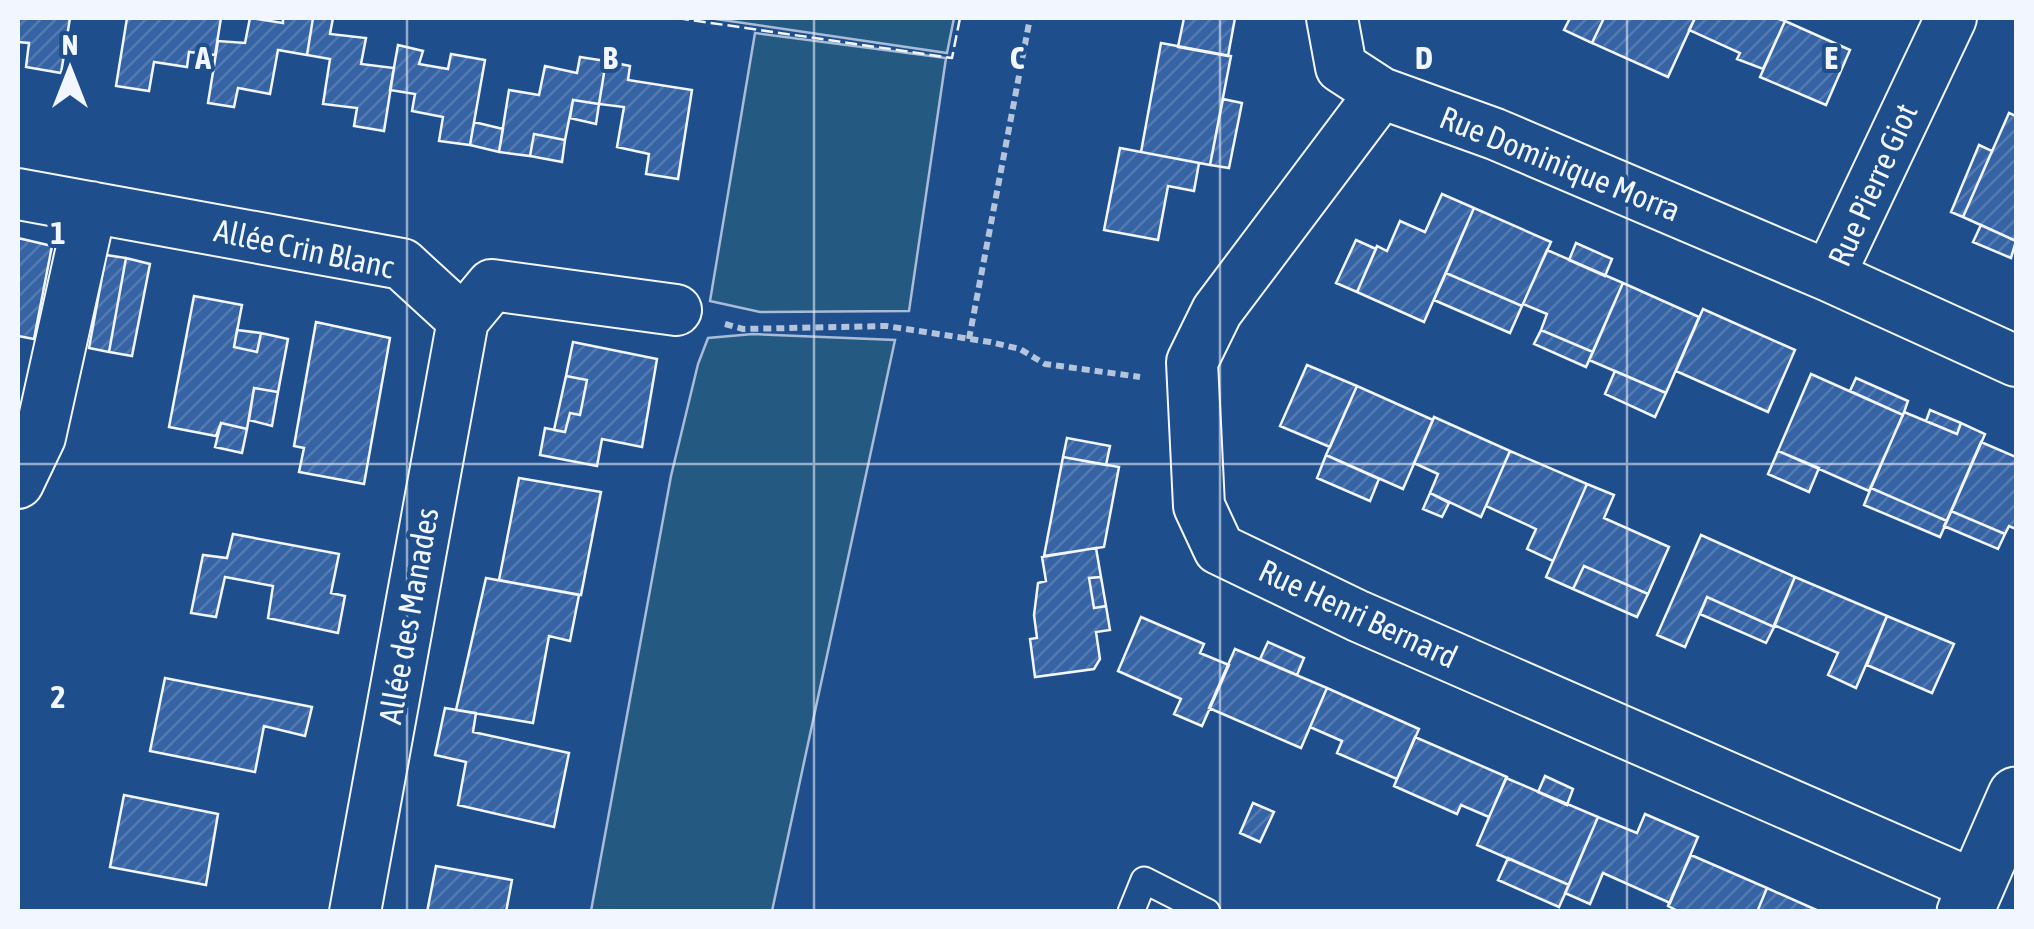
<svg xmlns="http://www.w3.org/2000/svg" width="2034" height="929" viewBox="0 0 2034 929" font-family="'Asap Condensed',sans-serif">
<defs>
<pattern id="building-hatch" width="6" height="6" patternUnits="userSpaceOnUse" patternTransform="scale(2.5)"><rect width="6" height="6" fill="#3563a3"/><path d="M-1 1l2-2M0 6l6-6M5 7l2-2" fill="none" stroke="#537ab1"/></pattern>
</defs>
<rect width="100%" height="100%" fill="#1f4e8c"/>
<!-- grass -->
<path fill="#245a82" stroke="#a8bbd7" stroke-width="2.5" d="M 709,18 L 954,18 L 947,53 Z
M 755,33 L 946,58 L 909,311 L 760,312 L 710,301 Z
M 753,334 L 895,340 L 772,911 L 591,911 L 671,476 L 698,364 L 708,338 Z"/>
<!-- building -->
<path fill="url(#building-hatch)" stroke="#f2f6ff" stroke-width="2.5" d="M 18,18 L 70,18 L 61,73 L 26,67 L 29,43 L 18,42 Z
M 127,18 L 221,18 L 215,55 L 189,52 L 187,67 L 154,62 L 149,91 L 116,86 Z
M 250,18 L 283,23 L 283,18 L 313,18 L 307,55 L 278,50 L 270,94 L 238,88 L 234,107 L 208,103 L 218,41 L 245,43 Z
M 313,18 L 333,18 L 330,34 L 366,38 L 361,64 L 394,68 L 384,131 L 354,126 L 357,108 L 323,104 L 330,59 L 307,55 Z
M 1179,18 L 1235,18 L 1228,56 L 1178,47 L 1184,18 Z
M 1570,18 L 1604,18 L 1592,43 L 1564,30 Z
M 1604,18 L 1695,18 L 1668,77 L 1592,43 Z
M 1695,18 L 1776,18 L 1785,21 L 1763,69 L 1737,59 L 1740,53 L 1689,30 Z
M 1785,21 L 1850,50 L 1826,105 L 1760,77 Z
M 1161,43 L 1231,56 L 1210,165 L 1141,152 Z
M 398,45 L 423,51 L 419,64 L 448,69 L 451,54 L 485,60 L 470,145 L 439,141 L 443,117 L 412,111 L 415,94 L 390,90 Z
M 580,57 L 606,61 L 599,104 L 573,100 L 565,140 L 534,134 L 530,156 L 499,152 L 509,90 L 539,95 L 545,66 L 577,73 Z
M 606,61 L 630,66 L 628,80 L 692,90 L 678,179 L 646,174 L 649,154 L 617,147 L 624,107 L 599,104 Z
M 1223,99 L 1242,103 L 1229,168 L 1210,165 Z
M 573,100 L 599,104 L 596,124 L 570,118 Z
M 2009,113 L 2016,116 L 2016,241 L 1963,217 Z
M 474,122 L 503,129 L 499,152 L 470,145 Z
M 534,134 L 565,140 L 562,162 L 530,156 Z
M 1979,145 L 1992,151 L 1963,217 L 1951,212 Z
M 1120,148 L 1199,163 L 1194,191 L 1168,186 L 1158,240 L 1104,230 Z
M 1442,194 L 1474,208 L 1424,322 L 1357,292 L 1377,246 L 1387,251 L 1400,221 L 1425,232 Z
M 1474,208 L 1551,242 L 1522,306 L 1446,273 Z
M 1981,225 L 2016,241 L 2011,258 L 1973,242 Z
M 18,238 L 52,246 L 34,339 L 18,336 Z
M 1356,240 L 1376,249 L 1357,292 L 1336,283 Z
M 1576,243 L 1612,259 L 1605,276 L 1569,260 Z
M 1547,250 L 1623,283 L 1593,352 L 1541,330 L 1547,314 L 1523,304 Z
M 106,255 L 126,258 L 109,352 L 89,348 Z
M 126,258 L 150,264 L 132,356 L 109,352 Z
M 1446,273 L 1522,306 L 1510,333 L 1434,300 Z
M 1623,283 L 1699,317 L 1666,393 L 1589,360 Z
M 194,296 L 242,305 L 234,347 L 257,352 L 261,333 L 288,339 L 278,392 L 254,388 L 247,429 L 221,423 L 216,436 L 169,427 Z
M 1703,309 L 1795,350 L 1768,412 L 1676,371 Z
M 316,322 L 390,338 L 364,484 L 299,472 L 304,448 L 294,446 Z
M 237,330 L 261,333 L 257,352 L 234,347 Z
M 1541,330 L 1593,352 L 1586,367 L 1534,344 Z
M 573,342 L 657,359 L 642,447 L 602,439 L 597,466 L 540,455 L 545,428 L 565,432 L 570,413 L 580,415 L 587,380 L 566,376 Z
M 1307,365 L 1357,386 L 1330,447 L 1280,426 Z
M 1615,371 L 1666,393 L 1655,417 L 1605,394 Z
M 1811,374 L 1903,415 L 1869,491 L 1778,451 Z
M 566,376 L 587,380 L 580,415 L 570,413 L 565,432 L 554,430 Z
M 1856,378 L 1908,401 L 1903,415 L 1850,391 Z
M 1357,386 L 1433,420 L 1403,489 L 1326,455 Z
M 254,388 L 278,392 L 272,426 L 249,420 Z
M 1930,410 L 1961,423 L 1957,434 L 1926,421 Z
M 1904,412 L 1957,434 L 1961,423 L 1985,434 L 1947,521 L 1871,488 Z
M 1434,417 L 1510,451 L 1481,517 L 1430,493 L 1438,474 L 1414,463 Z
M 221,423 L 247,429 L 242,453 L 215,447 Z
M 1067,438 L 1110,446 L 1106,465 L 1063,457 Z
M 1981,442 L 2016,457 L 2016,529 L 2009,526 L 2005,534 L 1951,511 Z
M 1510,451 L 1587,484 L 1553,561 L 1527,549 L 1536,529 L 1486,506 Z
M 1778,451 L 1819,468 L 1809,492 L 1768,474 Z
M 1326,455 L 1379,479 L 1370,501 L 1317,478 Z
M 1063,457 L 1119,467 L 1104,547 L 1044,556 Z
M 519,478 L 601,492 L 581,595 L 499,580 Z
M 1587,484 L 1614,495 L 1604,518 L 1669,547 L 1648,594 L 1584,566 L 1573,589 L 1546,577 Z
M 1871,488 L 1947,521 L 1940,537 L 1864,505 Z
M 1430,493 L 1449,503 L 1442,517 L 1423,509 Z
M 1951,511 L 2005,534 L 1998,549 L 1944,526 Z
M 233,534 L 339,554 L 331,593 L 345,596 L 338,633 L 268,618 L 273,586 L 225,577 L 216,617 L 191,613 L 203,555 L 227,558 Z
M 1701,535 L 1795,577 L 1774,627 L 1707,597 L 1685,647 L 1657,635 Z
M 1096,548 L 1101,577 L 1089,578 L 1094,608 L 1106,606 L 1110,630 L 1096,632 L 1100,659 L 1094,669 L 1035,677 L 1030,639 L 1037,638 L 1034,615 L 1038,583 L 1046,581 L 1042,557 Z
M 1584,566 L 1648,594 L 1637,617 L 1573,589 Z
M 1101,577 L 1106,606 L 1094,608 L 1089,578 Z
M 1795,577 L 1887,616 L 1856,688 L 1828,675 L 1838,653 L 1774,625 Z
M 486,578 L 579,595 L 570,641 L 549,636 L 533,723 L 456,710 Z
M 1707,597 L 1774,627 L 1766,643 L 1700,614 Z
M 1887,616 L 1954,644 L 1932,693 L 1867,665 Z
M 1141,617 L 1204,644 L 1200,653 L 1229,665 L 1202,726 L 1174,714 L 1181,699 L 1118,671 Z
M 1268,642 L 1304,658 L 1297,675 L 1260,659 Z
M 1235,649 L 1327,688 L 1301,748 L 1209,708 Z
M 165,678 L 312,707 L 305,736 L 264,726 L 255,772 L 150,751 Z
M 1327,688 L 1419,729 L 1397,779 L 1337,753 L 1342,741 L 1310,727 Z
M 445,708 L 476,713 L 473,732 L 569,753 L 554,827 L 458,805 L 466,762 L 435,755 Z
M 1415,737 L 1507,777 L 1489,817 L 1461,805 L 1457,814 L 1394,786 Z
M 1545,776 L 1573,789 L 1567,805 L 1538,792 Z
M 1506,778 L 1598,817 L 1569,885 L 1477,845 Z
M 124,795 L 218,814 L 206,885 L 110,867 Z
M 1253,803 L 1274,812 L 1260,842 L 1240,833 Z
M 1645,814 L 1698,837 L 1670,903 L 1603,873 L 1590,904 L 1565,893 L 1598,817 L 1637,833 Z
M 1691,855 L 1767,888 L 1757,912 L 1680,912 L 1668,906 Z
M 1508,858 L 1569,885 L 1559,907 L 1498,880 Z
M 436,866 L 512,880 L 506,912 L 427,912 Z
M 1767,888 L 1821,912 L 1757,912 Z"/>
<g fill="none" stroke-linecap="round" stroke-linejoin="round">
<defs>
<path id="lane" d="M 1131,912 L 1144,880 L 1207,912"/>
<path id="street" d="M 1332,18 L 1341,67 L 1381,93 L 1495,134 L 1829,276
M 1951,18 L 1829,276 L 2016,361
M 1381,93 L 1217,311 L 1192,362 L 1199,506 L 1219,549 L 1358,616 L 1976,886
M 18,194 L 402,264 L 463,320
M 18,483 L 40,437 L 91,207
M 355,912 L 463,320 L 492,285 L 676,310"/>
<path id="secondary" d="M 1965,912 L 2016,795"/>
</defs>
<!-- lane casing -->
<use href="#lane" stroke="#f2f6ff" stroke-width="29"/>
<!-- street casing -->
<use href="#street" stroke="#f2f6ff" stroke-width="54"/>
<!-- secondary casing -->
<use href="#secondary" stroke="#f2f6ff" stroke-width="59"/>
<!-- path -->
<path stroke="#b3c4dc" stroke-width="6" stroke-dasharray="8 5" stroke-linecap="butt" d="M 725,324 L 743,329 L 886,326 L 990,342 L 1020,349 L 1045,364 L 1140,377
M 969,339 L 1030,18"/>
<!-- lane -->
<use href="#lane" stroke="#1f4e8c" stroke-width="25"/>
<!-- street -->
<use href="#street" stroke="#1f4e8c" stroke-width="50"/>
<!-- secondary -->
<use href="#secondary" stroke="#1f4e8c" stroke-width="55"/>
<!-- fence -->
<path stroke="#f2f6ff" stroke-width="2.5" stroke-dasharray="12 5" stroke-linecap="butt" d="M 677,18 L 952,58 L 960,18"/>
</g>
<!-- grid -->
<path fill="none" stroke="#f2f6ff" stroke-width="2.5" stroke-opacity="0.55" d="M 407,18 L 407,912M 814,18 L 814,912M 1220,18 L 1220,912M 1627,18 L 1627,912M 18,464 L 2016,464"/>
<g text-anchor="middle" stroke-width="8" stroke-linejoin="round" paint-order="stroke">
<!-- street labels -->
<g font-size="32" fill="#f2f6ff" stroke="#1f4e8c">
<text transform="translate(1560 164) rotate(22)" y="11">Rue Dominique Morra</text>
<text transform="translate(1873 185) rotate(-66)" y="11">Rue Pierre Giot</text>
<text transform="translate(304 249) rotate(12)" y="11">Allée Crin Blanc</text>
<text transform="translate(1358 614) rotate(25)" y="11">Rue Henri Bernard</text>
<text transform="translate(409 616) rotate(-80)" y="11">Allée des Manades</text>
</g>
</g>
<g font-size="32" text-anchor="middle" font-weight="bold" fill="#f2f6ff" stroke="#1f4e8c" stroke-width="8" stroke-linejoin="round" paint-order="stroke">
<text x="203" y="69">A</text>
<text x="610" y="69">B</text>
<text x="1017" y="69">C</text>
<text x="1424" y="69">D</text>
<text x="1831" y="69">E</text>
<text x="58" y="244">1</text>
<text x="58" y="708">2</text>
</g>
<!-- border -->
<rect width="2034" height="929" fill="none" stroke="#f2f6ff" stroke-width="40"/>
<!-- north arrow -->
<g transform="translate(70 70)" stroke="#1f4e8c" stroke-width="8" paint-order="stroke">
<path d="M0-8L18 38L0 25L-18 38Z" fill="#f2f6ff"/>
<text y="-15" font-size="28" font-weight="bold" text-anchor="middle" fill="#f2f6ff">N</text>
</g>
</svg>
